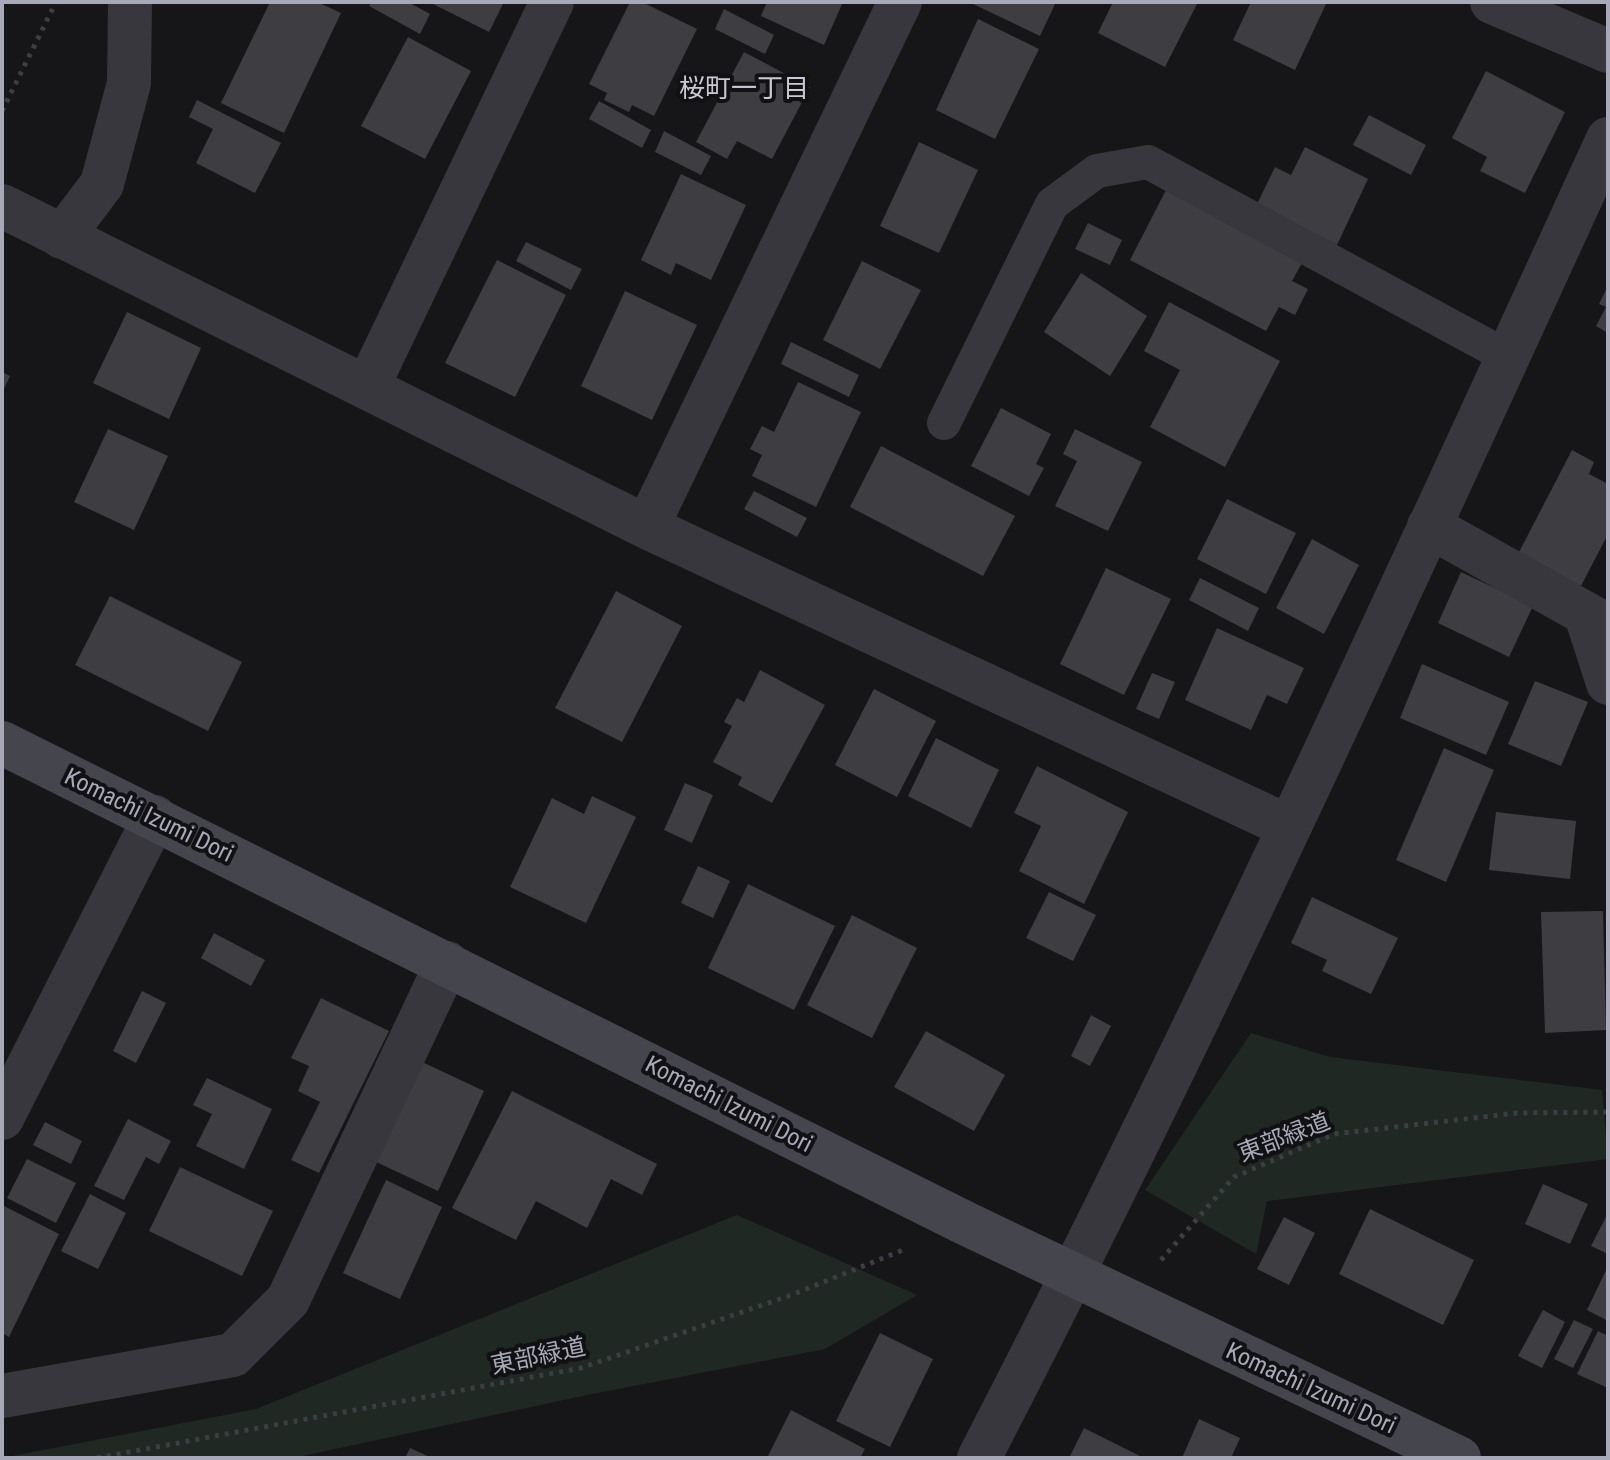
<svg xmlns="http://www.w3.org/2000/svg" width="1610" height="1460" viewBox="0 0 1610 1460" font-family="'Roboto Condensed','Noto Sans JP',sans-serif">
<rect width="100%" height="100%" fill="#161618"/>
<!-- green -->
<path fill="#202823" d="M 1251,1033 L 1330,1057 L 1602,1090 L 1608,1159 L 1267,1201 L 1256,1254 L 1145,1190 Z
M 737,1215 L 917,1295 L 825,1349 L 587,1395 L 293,1458 L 2,1458 L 256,1409 Z"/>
<!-- building -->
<path fill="#3e3d42" d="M 270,2 L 317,2 L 341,13 L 284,133 L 221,103 Z
M 371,2 L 408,2 L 430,14 L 420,34 L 369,6 Z
M 429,2 L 504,2 L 489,32 Z
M 630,2 L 642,2 L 697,29 L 654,116 L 632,105 L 629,112 L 604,100 L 607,93 L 589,84 Z
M 767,2 L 843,2 L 824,45 L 761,16 Z
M 969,2 L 1056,2 L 1040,36 Z
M 1113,2 L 1198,2 L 1165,67 L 1098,33 Z
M 1251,2 L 1327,2 L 1295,70 L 1233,40 Z
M 724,9 L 774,35 L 765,54 L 715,29 Z
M 978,19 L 1039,49 L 995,139 L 936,110 Z
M 408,37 L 471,71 L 425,159 L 361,126 Z
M 744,52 L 810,87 L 772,159 L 737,141 L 727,159 L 696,142 Z
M 1486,71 L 1565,112 L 1525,193 L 1480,171 L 1487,157 L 1452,138 Z
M 197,100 L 281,143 L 255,193 L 196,163 L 213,129 L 189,117 Z
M 599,101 L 651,130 L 642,148 L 589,119 Z
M 1369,115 L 1426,145 L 1411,175 L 1353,145 Z
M 664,131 L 711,156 L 701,175 L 655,152 Z
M 919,142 L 978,170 L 939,253 L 880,226 Z
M 1305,147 L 1368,179 L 1337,245 L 1256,206 L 1275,167 L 1291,175 Z
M 681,174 L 746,205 L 711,280 L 676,263 L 671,275 L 641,260 Z
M 1166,190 L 1303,261 L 1292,281 L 1308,289 L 1295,315 L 1279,307 L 1266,331 L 1130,260 Z
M 1088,223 L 1122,240 L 1110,265 L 1075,249 Z
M 526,242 L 582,269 L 571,290 L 516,261 Z
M 497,260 L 566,295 L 515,397 L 445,363 Z
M 862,261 L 921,290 L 880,369 L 823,340 Z
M 1081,273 L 1147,316 L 1110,376 L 1044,332 Z
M 1608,286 L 1608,333 L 1596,326 L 1606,307 L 1599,304 Z
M 625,291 L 697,325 L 652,420 L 581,386 Z
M 1169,302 L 1280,361 L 1225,467 L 1150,427 L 1180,370 L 1144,351 Z
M 127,312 L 201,348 L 169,419 L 93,383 Z
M 791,342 L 859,375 L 849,397 L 781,364 Z
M 2,372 L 10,376 L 2,393 Z
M 798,382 L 861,412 L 816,507 L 752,476 L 762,455 L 750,449 L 762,426 L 774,432 Z
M 1001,408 L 1051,434 L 1036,464 L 1044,468 L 1029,496 L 971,466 Z
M 108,429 L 168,456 L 134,530 L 74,502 Z
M 1075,429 L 1142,462 L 1108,531 L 1055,506 L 1077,461 L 1063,454 Z
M 881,446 L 1015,516 L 983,576 L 850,507 Z
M 1572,450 L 1594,462 L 1589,474 L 1608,484 L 1608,534 L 1581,586 L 1518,554 Z
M 754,491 L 807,518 L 797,537 L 744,509 Z
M 1227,499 L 1296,533 L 1266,594 L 1197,559 Z
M 1312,539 L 1359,565 L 1324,634 L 1276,608 Z
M 1106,568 L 1171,599 L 1124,695 L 1060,664 Z
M 1461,572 L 1533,606 L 1509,657 L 1438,623 Z
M 1200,578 L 1259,608 L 1248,631 L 1189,600 Z
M 616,591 L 682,626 L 622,742 L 555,708 Z
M 110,596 L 242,662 L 208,731 L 75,665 Z
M 1217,628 L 1304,668 L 1287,704 L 1267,695 L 1251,730 L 1185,700 Z
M 1422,664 L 1509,702 L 1486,755 L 1400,718 Z
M 760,670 L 825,705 L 772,803 L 738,785 L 742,777 L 713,762 L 732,726 L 724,722 L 737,698 L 744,702 Z
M 1152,673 L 1175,682 L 1159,719 L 1136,709 Z
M 1535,681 L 1588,702 L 1561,766 L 1508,744 Z
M 874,689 L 936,721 L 897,797 L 835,765 Z
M 936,738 L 999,770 L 971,828 L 908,796 Z
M 1444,748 L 1494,770 L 1446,882 L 1396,860 Z
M 1037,766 L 1128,812 L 1084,904 L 1019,871 L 1041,826 L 1014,813 Z
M 685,783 L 713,795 L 692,843 L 664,830 Z
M 592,796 L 636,817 L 586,923 L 510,887 L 552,798 L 584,814 Z
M 1496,812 L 1576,821 L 1570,879 L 1489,870 Z
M 698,866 L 730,881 L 713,918 L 681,903 Z
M 748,884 L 835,926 L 794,1010 L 708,968 Z
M 1049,892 L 1096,915 L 1073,961 L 1026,938 Z
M 1312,897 L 1398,938 L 1371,994 L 1322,971 L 1327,960 L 1291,943 Z
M 1603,911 L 1606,1030 L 1545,1033 L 1541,912 Z
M 852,915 L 917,948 L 872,1038 L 807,1005 Z
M 214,933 L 265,960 L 251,986 L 201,958 Z
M 142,991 L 166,1003 L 136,1063 L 113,1051 Z
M 321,998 L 389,1031 L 319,1173 L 291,1160 L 320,1102 L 298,1091 L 309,1066 L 291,1058 Z
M 1091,1015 L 1111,1026 L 1090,1066 L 1071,1056 Z
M 926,1031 L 1005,1075 L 974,1131 L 894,1087 Z
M 420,1061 L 484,1091 L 438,1191 L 374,1161 Z
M 207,1078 L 272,1109 L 244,1169 L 196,1146 L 212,1114 L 193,1105 Z
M 512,1091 L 657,1164 L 642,1195 L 611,1179 L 587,1228 L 536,1201 L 516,1240 L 452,1208 Z
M 128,1119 L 171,1141 L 159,1164 L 146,1157 L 124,1200 L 94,1186 Z
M 45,1122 L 82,1141 L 71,1164 L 33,1145 Z
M 27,1159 L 76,1183 L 56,1223 L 7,1198 Z
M 180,1167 L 273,1211 L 242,1276 L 149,1231 Z
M 386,1180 L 442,1207 L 400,1299 L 343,1273 Z
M 1543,1184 L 1588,1204 L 1570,1244 L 1525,1224 Z
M 90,1194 L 126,1213 L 98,1269 L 61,1251 Z
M 2,1205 L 59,1234 L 9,1337 L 2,1333 Z
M 1370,1209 L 1474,1260 L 1443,1325 L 1339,1274 Z
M 1608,1213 L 1608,1254 L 1591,1246 Z
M 1284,1217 L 1315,1233 L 1289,1285 L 1257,1269 Z
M 1608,1266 L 1608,1321 L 1587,1310 Z
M 1543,1310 L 1565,1322 L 1542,1368 L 1518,1356 Z
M 1574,1320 L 1593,1329 L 1573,1368 L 1554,1359 Z
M 1598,1331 L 1608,1336 L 1608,1388 L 1577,1374 Z
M 880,1333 L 933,1359 L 890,1447 L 836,1421 Z
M 791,1410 L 865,1449 L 860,1458 L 767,1458 Z
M 1199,1419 L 1240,1438 L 1231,1458 L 1182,1458 Z
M 1084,1428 L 1144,1458 L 1069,1458 Z
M 410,1448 L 432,1458 L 405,1458 Z"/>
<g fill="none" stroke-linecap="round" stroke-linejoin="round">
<!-- path -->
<path stroke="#3d3d44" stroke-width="5" stroke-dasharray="4 6" stroke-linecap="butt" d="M 2,111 L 56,2
M 1161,1260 L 1234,1177 L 1334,1134 L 1517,1113 L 1608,1112
M 97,1458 L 581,1368 L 794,1294 L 903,1250"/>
<!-- lane -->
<path stroke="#37373d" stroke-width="34" d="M 944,423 L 1052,204 L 1097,171 L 1148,162 L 1508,357"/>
<!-- street -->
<path stroke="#37373d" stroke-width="44" d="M 1492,2 L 1608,51
M 2,206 L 647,527 L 1289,827
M 62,237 L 102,184 L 129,83 L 130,2
M 368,386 L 552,2
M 1429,526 L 1608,626
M 647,527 L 900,2
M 1586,615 L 1608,683
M 2,1118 L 155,817
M 2,1396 L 233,1355 L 288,1300 L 447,963
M 979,1458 C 1203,1025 1405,581 1608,139"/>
<!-- secondary -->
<path stroke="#45454d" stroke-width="44" d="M 2,743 L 967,1224 L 1459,1458"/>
</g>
<g text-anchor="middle" stroke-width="8" stroke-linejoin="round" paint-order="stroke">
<!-- street labels -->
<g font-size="24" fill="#a8a9b8" stroke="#111113">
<text transform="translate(149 815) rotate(26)" y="8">Komachi Izumi Dori</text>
<text transform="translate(729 1104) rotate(27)" y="8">Komachi Izumi Dori</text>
<text transform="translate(1284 1137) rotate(-21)" y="8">東部緑道</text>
<text transform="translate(538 1356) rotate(-12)" y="8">東部緑道</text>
<text transform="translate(1311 1388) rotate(25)" y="8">Komachi Izumi Dori</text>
</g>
<!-- neighbourhood labels -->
<g font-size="26" fill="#c9c9d4" stroke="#111113">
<text x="744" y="97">桜町一丁目</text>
</g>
</g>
<!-- border -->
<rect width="1610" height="1460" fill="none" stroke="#a8a9b8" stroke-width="8"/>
</svg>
